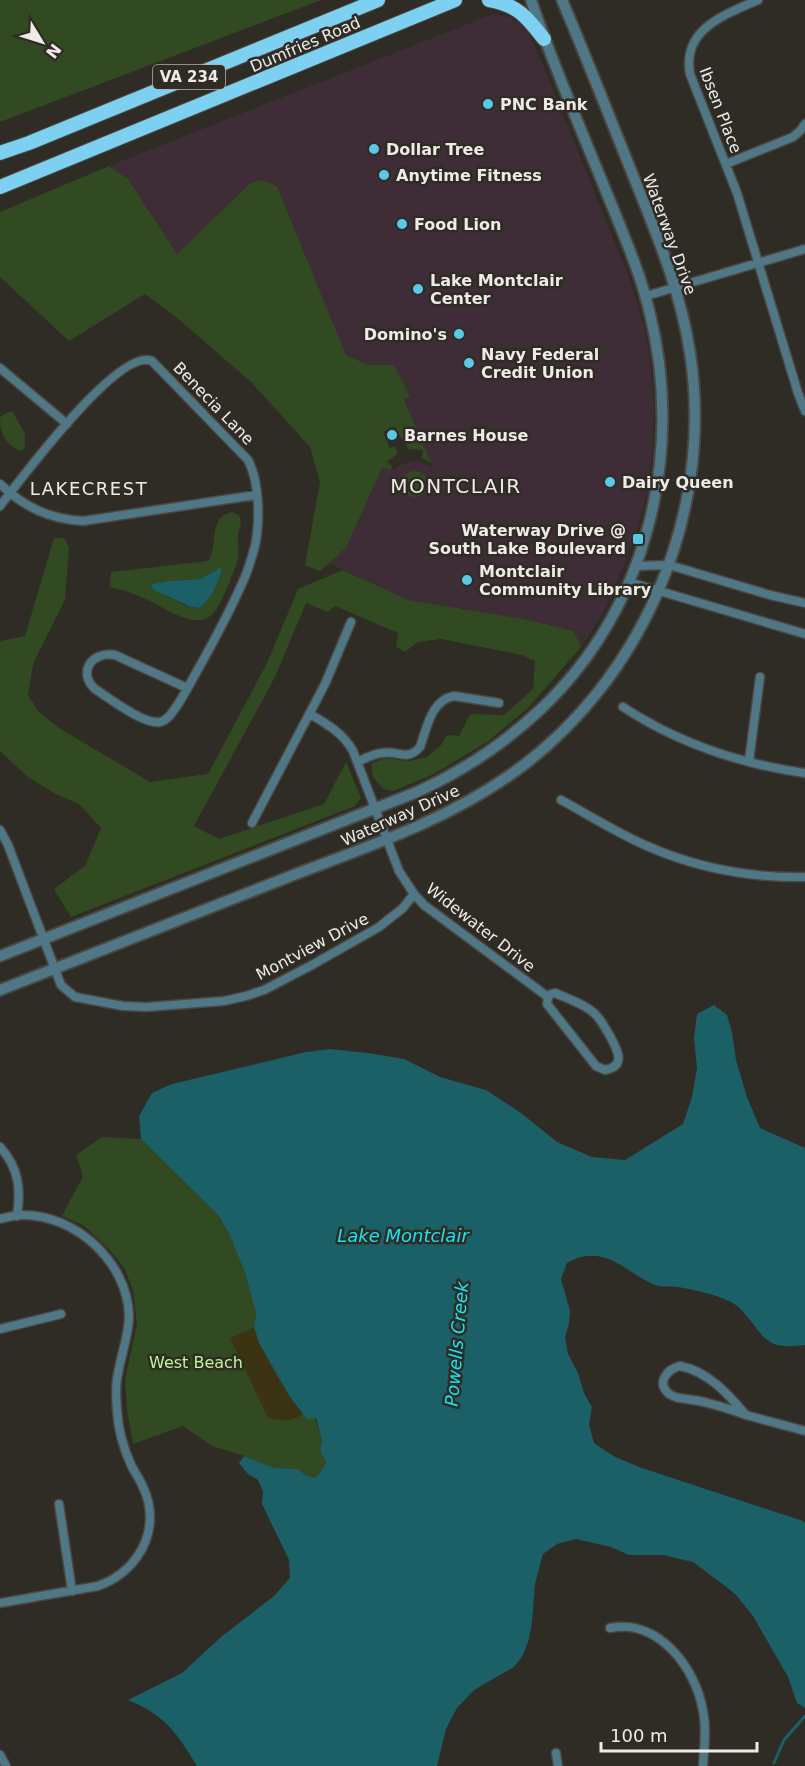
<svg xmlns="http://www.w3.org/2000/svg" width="805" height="1766" viewBox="0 0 805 1766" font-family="'DejaVu Sans',sans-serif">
<rect width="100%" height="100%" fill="#2f2b25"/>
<!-- commercial -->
<path fill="#3e2d36" d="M 493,14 L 510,17 L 520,23 L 528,32 L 538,53 L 629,277 L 645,329 L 650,360 L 654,403 L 653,446 L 648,491 L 635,537 L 606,608 L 581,647 L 574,631 L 524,619 L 409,600 L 329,563 L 346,548 L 382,468 L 395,470 L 400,464 L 417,461 L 432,467 L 404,398 L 409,396 L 368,366 L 346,355 L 277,186 L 249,184 L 177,254 L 128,179 L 109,166 Z"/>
<!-- green -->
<path fill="#324a21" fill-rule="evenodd" d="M 0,0 L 321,0 L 0,122 Z
M 109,166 L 128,179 L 177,254 L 249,184 L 261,180 L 277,186 L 346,355 L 368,365 L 394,365 L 410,396 L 404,399 L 431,463 L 422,458 L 423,450 L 414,449 L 409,450 L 403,438 L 401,439 L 395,426 L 383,432 L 390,448 L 395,446 L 398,453 L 387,462 L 392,466 L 391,470 L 382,468 L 346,548 L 320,571 L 305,565 L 320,482 L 310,447 L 251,382 L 176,317 L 145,294 L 69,341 L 0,277 L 0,212 Z
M 8,412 L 13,412 L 25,434 L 25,447 L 22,451 C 5,446 0,433 0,417 Z
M402 484a13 13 0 1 1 26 0a13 13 0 1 1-26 0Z
M 232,512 L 239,515 C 244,526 236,532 238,542 C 239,557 239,559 233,573 C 228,585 220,610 209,617 C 190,629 160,604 141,597 C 131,592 121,590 110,587 L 111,572 L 208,561 C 219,547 207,517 232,512 ZM 217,569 L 222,571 C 218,581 209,607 196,608 C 189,608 181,603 175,600 C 166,596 157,592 152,584 L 169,581 L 200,579 Z
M 54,538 L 64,538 L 69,547 L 65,600 L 33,664 L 28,695 L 38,711 L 59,728 L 150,782 L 208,774 L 267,663 L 298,589 L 343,570 L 409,600 L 524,619 L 574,631 L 581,647 L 528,708 L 487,742 L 434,774 L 393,791 L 383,789 L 373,777 L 371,764 L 384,758 L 409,761 L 427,757 L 441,745 L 447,735 L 459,736 L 470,714 L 504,715 L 533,689 L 535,661 L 522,655 L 441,639 L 418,642 L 405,652 L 396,647 L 398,633 L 335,606 L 328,612 L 306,603 L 275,677 L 194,826 L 219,839 L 324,804 L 346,762 L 361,798 L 355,806 L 71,917 L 54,889 L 85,866 L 101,828 L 79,804 L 54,793 L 28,777 L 0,751 L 0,641 L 25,636 Z
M 102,1137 L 141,1139 L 219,1216 L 230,1236 L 245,1273 L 256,1313 L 254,1327 L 259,1343 L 290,1397 L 307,1418 L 315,1418 L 322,1440 L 320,1450 L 326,1461 L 322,1470 L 315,1478 L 307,1476 L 298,1469 L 275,1468 L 244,1456 L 212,1446 L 183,1426 L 133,1444 L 127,1409 L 125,1379 L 137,1324 L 133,1291 L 125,1269 L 108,1248 L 83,1225 L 62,1216 L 83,1176 L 76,1155 Z"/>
<!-- sand -->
<path fill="#3b3312" d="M 254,1327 C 264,1358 283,1388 303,1414 C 289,1422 284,1421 268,1418 L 230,1338 Z"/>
<!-- water -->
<path fill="#1b6066" d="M 221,567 L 222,571 C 217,583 211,602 198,608 L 191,607 L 154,590 L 151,586 L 152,584 L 169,581 L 200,579 Z
M 714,1005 L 727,1015 L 732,1032 L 736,1060 L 747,1097 L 760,1128 L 805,1148 L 805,1345 C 796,1346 786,1347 777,1345 C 759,1341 749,1311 731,1302 C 715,1294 695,1290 678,1287 C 672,1286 665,1287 659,1286 C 638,1280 623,1262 602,1257 C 589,1254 578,1257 567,1263 L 561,1279 L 570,1311 L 569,1324 L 565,1337 L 568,1354 L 578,1373 L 584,1393 L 592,1407 L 589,1425 L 594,1443 L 615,1457 L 642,1468 L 803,1521 L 805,1523 L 805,1708 L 797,1703 L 788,1677 L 753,1616 L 736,1595 L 724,1585 L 693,1562 L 663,1555 L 629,1555 L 611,1547 L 576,1539 L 557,1544 L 543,1554 L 535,1584 L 532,1622 L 529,1639 L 523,1655 L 514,1667 L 474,1690 L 457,1708 L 446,1729 L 437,1766 L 197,1766 C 177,1733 165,1715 128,1700 L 182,1673 L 221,1637 L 274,1596 L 290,1578 L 289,1560 L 262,1504 L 263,1492 L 258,1480 L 248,1474 L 239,1463 L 244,1456 L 275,1468 L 298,1469 L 307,1476 L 315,1478 L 322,1470 L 326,1462 L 320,1450 L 322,1440 L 316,1418 L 307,1419 L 290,1397 L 259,1343 L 254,1327 L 256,1313 L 245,1273 L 230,1236 L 219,1216 L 141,1139 L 139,1116 L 152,1093 L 172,1084 L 306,1052 L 330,1049 L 368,1053 L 404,1059 L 440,1077 L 486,1090 L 521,1113 L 557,1142 L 592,1157 L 625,1160 L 683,1124 L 692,1097 L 697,1068 L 694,1038 L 697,1014 Z"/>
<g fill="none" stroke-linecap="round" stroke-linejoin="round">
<!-- stream -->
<path stroke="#1b6066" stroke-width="3" d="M 774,1763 L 784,1740 L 805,1716"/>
<defs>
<path id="minor" d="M 758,0 C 724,15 682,29 690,74 L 737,193 L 798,393 L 805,411
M 726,164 L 793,137 L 800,131 L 805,124
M 646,296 L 805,249
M 0,368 L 67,424
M 0,484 C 24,507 49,519 83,521 L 256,495
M 0,506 C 21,479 119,347 152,361 L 248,460 C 260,483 260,522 255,546 C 252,557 249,567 245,577 C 231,609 214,641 197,671 C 189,685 181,702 171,714 C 168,718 164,721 160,722 C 144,725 109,698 95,689 C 77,672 92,651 115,655 L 187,688
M 636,566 L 669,565 L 770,595 L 805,603
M 629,582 L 805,634
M 623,707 C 678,743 741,764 805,773
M 310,714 C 327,724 343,733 353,751 L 399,871 L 414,894 L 424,905 L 548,997 L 547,1004 L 596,1066 L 605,1070 C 627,1066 617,1049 610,1036 C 605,1028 601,1019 594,1013 C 583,1003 568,999 555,993 L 551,994 L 548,997
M 749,761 L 760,677
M 358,762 C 365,758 373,754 382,753 C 398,750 407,762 420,747 C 427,728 431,700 454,696 L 499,703
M 561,800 C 589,815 617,833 647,846 C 697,868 750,878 805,877
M 252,823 L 325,684 L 351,622
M 0,830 L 8,845 L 61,985 L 75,997 L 123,1006 L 147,1007 L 224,1001 L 246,996 L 264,990 L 312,965 L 379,927 L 403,908 L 414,894
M 0,1147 C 19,1168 21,1189 17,1216
M 0,1219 C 7,1217 15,1215 23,1215 C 76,1215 127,1262 129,1315 C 129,1336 121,1354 118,1374 C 115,1385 116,1398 117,1410 C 118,1429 124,1450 132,1467 C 136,1474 140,1480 143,1487 C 154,1510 152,1536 137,1557 C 127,1571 115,1580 98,1586 L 0,1603
M 0,1329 L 61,1314
M 680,1366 C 708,1371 729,1395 746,1415 C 727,1408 707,1401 686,1399 C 680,1398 673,1398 668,1393 C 656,1382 668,1369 680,1366 Z
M 746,1415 L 805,1431
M 59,1504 L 72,1591
M 610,1628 C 658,1618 696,1668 703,1711 C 707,1729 704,1748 703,1766
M 556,1753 L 558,1766
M 0,1755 L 6,1766"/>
<path id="tertiary" d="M 0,956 L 417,792 C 463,771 505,743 542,708 C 648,607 684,453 650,314 C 641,275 625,238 610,201 C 583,134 554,68 531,0
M 0,990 C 97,952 194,914 291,876 C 366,847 443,822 510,775 C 642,683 715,513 690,353 C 681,292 657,235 634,178 C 610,118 587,59 562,0"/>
<path id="trunk" d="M 489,0 C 518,5 527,17 544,39
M 0,153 L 29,143 L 378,0
M 0,187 L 455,0"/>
</defs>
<!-- minor casing -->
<use href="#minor" stroke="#4a4640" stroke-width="11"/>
<!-- tertiary casing -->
<use href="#tertiary" stroke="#4a4640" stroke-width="14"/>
<!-- trunk casing -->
<use href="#trunk" stroke="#4a4640" stroke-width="16"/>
<!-- minor -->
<use href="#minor" stroke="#507786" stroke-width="8"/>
<!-- tertiary -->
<use href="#tertiary" stroke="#507786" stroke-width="10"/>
<!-- trunk -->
<use href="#trunk" stroke="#7ed0f0" stroke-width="14"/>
</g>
<!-- markers -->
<g fill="#5ac8e6" stroke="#2f2b25" stroke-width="2">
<circle cx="488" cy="104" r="6"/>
<circle cx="374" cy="149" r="6"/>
<circle cx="384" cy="175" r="6"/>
<circle cx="402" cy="224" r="6"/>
<circle cx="418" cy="289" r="6"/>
<circle cx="459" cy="334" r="6"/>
<circle cx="469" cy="363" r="6"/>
<circle cx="392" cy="435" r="6"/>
<circle cx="610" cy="482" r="6"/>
<rect x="632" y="533" width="12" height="12" rx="3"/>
<circle cx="467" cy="580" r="6"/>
</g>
<g text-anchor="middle" stroke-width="5" stroke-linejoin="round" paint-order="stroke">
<!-- shield labels -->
<rect fill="#2f2b25" stroke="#b5b1ad" stroke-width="1.5" x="153" y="65" width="72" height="24" rx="4.5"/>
<g font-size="15" font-weight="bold" fill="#eeebe7">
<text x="189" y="82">VA 234</text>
</g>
<!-- street labels -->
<g font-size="16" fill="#eeebe7" stroke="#2f2b25">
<text transform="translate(305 44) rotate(-23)" y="6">Dumfries Road</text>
<text transform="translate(721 110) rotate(69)" y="6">Ibsen Place</text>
<text transform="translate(670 234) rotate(70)" y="6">Waterway Drive</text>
<text transform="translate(214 403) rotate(46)" y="6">Benecia Lane</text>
<text transform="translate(400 815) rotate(-24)" y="6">Waterway Drive</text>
<text transform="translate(481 927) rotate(38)" y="6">Widewater Drive</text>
<text transform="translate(312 946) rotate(-28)" y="6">Montview Drive</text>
</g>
<!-- poi labels -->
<g font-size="16" font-weight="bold" fill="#eeebe7" stroke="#2f2b25" text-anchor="start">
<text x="500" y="110">PNC Bank</text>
<text x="386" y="155">Dollar Tree</text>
<text x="396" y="181">Anytime Fitness</text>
<text x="414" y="230">Food Lion</text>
<text x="430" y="286">Lake Montclair<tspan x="430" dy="18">Center</tspan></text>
<text x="447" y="340" text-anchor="end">Domino's</text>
<text x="481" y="360">Navy Federal<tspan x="481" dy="18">Credit Union</tspan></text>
<text x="404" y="441">Barnes House</text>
<text x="622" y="488">Dairy Queen</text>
<text x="626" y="536" text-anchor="end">Waterway Drive @<tspan x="626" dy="18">South Lake Boulevard</tspan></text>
<text x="479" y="577">Montclair<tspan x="479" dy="18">Community Library</tspan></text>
</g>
<!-- park labels -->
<g font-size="16" fill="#bbf794" stroke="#2f2b25">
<text x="196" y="1368">West Beach</text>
</g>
<!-- neighbourhood labels -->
<g font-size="18" letter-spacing="1.5" fill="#eeebe7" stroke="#2f2b25">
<text x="89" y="495">LAKECREST</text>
</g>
<!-- water labels -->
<g font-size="18" font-style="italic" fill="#16e5f5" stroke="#2f2b25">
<text x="403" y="1242">Lake Montclair</text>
<text transform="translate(457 1344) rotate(-85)" y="6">Powells Creek</text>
</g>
<!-- quarter labels -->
<g font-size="20" letter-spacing="1.5" fill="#eeebe7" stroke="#2f2b25">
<text x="456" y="493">MONTCLAIR</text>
</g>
</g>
<!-- north arrow -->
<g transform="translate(42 42) rotate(128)" stroke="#2f2b25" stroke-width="4.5" paint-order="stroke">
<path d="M0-4.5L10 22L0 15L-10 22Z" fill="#eeebe7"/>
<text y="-9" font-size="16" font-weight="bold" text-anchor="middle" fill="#eeebe7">N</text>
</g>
<!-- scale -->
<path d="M601 1742v9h156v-9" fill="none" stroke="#eeebe7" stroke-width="3"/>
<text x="610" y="1742" font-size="18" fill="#eeebe7" stroke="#2f2b25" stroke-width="4.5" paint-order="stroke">100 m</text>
</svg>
